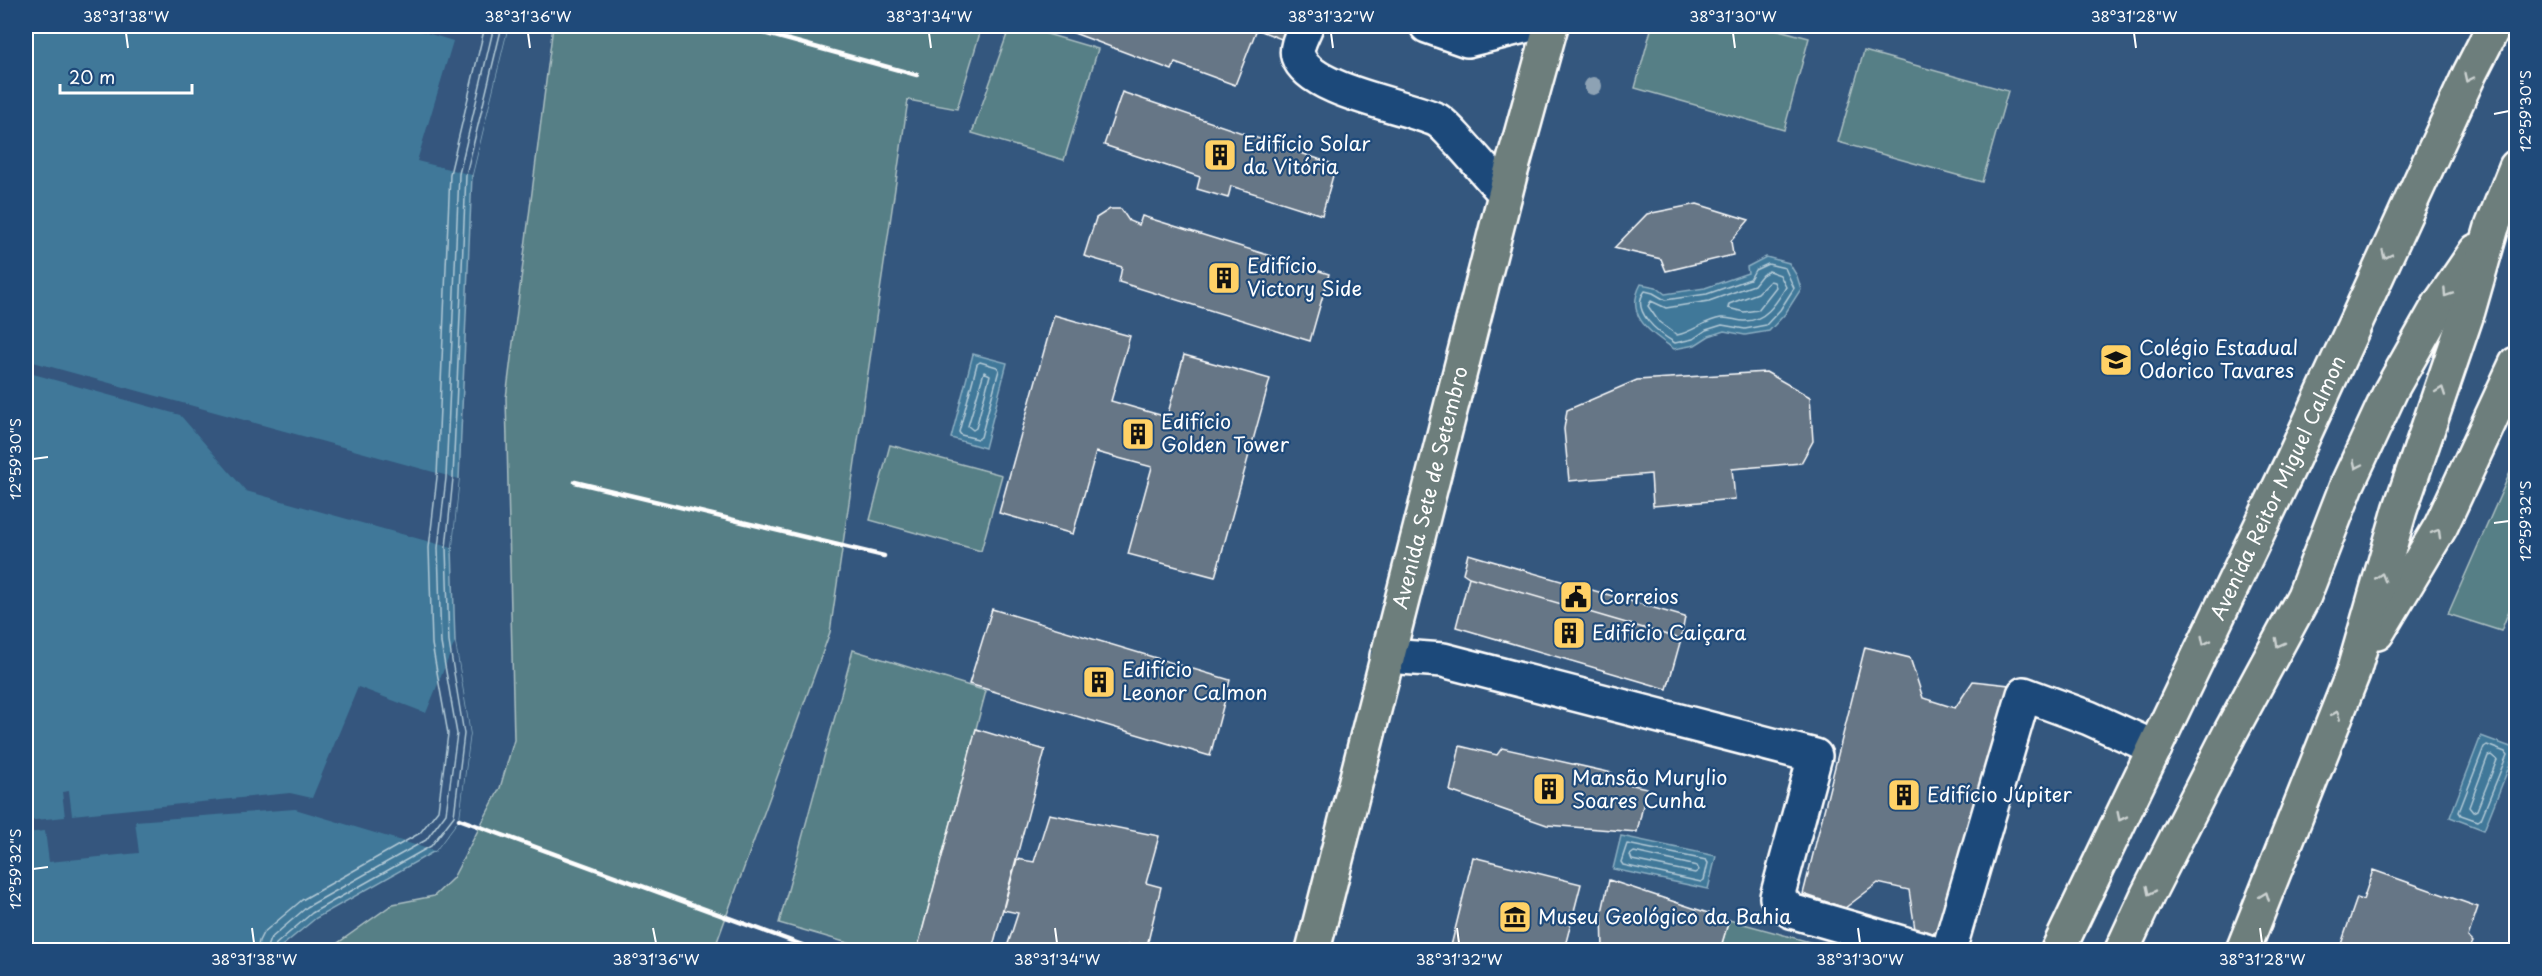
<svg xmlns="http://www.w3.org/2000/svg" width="2542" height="976" viewBox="0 0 2542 976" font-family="'Playpen Sans',sans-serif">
<rect width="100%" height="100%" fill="#34577e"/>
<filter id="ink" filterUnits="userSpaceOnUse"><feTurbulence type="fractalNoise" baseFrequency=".0167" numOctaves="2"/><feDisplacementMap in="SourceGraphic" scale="12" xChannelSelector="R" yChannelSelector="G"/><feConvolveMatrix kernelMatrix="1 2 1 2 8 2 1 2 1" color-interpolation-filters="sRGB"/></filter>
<g filter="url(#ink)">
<!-- green -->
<path fill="#577f86" stroke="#abbfc2" stroke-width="1.5" d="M 553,26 L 960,26 L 980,33 L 957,109 L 908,100 L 830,632 L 714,950 L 328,950 L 393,904 L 434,896 L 453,878 L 500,788 L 514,740 L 506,398 Z
M 1010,26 L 1020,26 L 1098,49 L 1064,160 L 972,133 Z
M 1652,26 L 1764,26 L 1809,38 L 1784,130 L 1635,88 Z
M 1864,51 L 2008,91 L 1982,182 L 1838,142 Z
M 890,445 L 1002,475 L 981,551 L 870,520 Z
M 2516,459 L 2516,593 L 2501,631 L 2448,614 Z
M 853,650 L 986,691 L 917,950 L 872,950 L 779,923 Z
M 1729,920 L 1839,950 L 1720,950 Z"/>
<!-- water -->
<path fill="#3f7899" stroke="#8caec2" stroke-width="1.5" d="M 26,26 L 508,26 L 472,175 L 459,479 L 452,548 L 455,642 L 470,734 L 459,819 L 435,851 L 316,918 L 277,950 L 26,950 Z
M 1766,257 L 1789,263 L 1797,276 L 1801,289 L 1785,314 L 1769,331 L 1745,335 L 1724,331 L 1709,336 L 1695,345 L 1674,349 C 1650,332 1624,316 1641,284 L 1656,287 L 1665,294 L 1705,288 L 1748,273 L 1747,267 Z
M 973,354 L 1007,363 L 985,448 L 951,438 Z
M 2481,736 L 2516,749 L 2484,830 L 2450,817 Z
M 1621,836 L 1716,856 L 1708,889 L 1613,869 Z"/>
<!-- pier -->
<path fill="#34577e" d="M 404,26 L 508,26 L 472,175 L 417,161 L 453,41 Z
M 26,360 L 459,479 L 452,548 L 246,491 L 180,415 L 26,372 Z
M 455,642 L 470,734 L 459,819 L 435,851 L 295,809 L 135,821 L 139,853 L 49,862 L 45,831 L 26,833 L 26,821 L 65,817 L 62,792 L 69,791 L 72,815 L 290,793 L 312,798 L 358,687 L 426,713 Z
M 106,940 L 134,940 L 158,950 L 97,950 Z"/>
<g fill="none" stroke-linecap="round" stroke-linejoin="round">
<!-- shore -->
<path stroke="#b2c9d6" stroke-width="1.5" d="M 1768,264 L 1785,268 L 1794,288 L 1780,310 L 1766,325 L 1745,329 L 1722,325 L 1706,330 L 1693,339 L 1675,343 C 1660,334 1629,311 1645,291 L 1653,293 L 1665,300 L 1707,294 L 1750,279 L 1755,270 Z
M 1769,271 L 1780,275 L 1786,287 C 1776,303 1766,321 1745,321 C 1737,321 1729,317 1721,318 C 1705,320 1693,332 1677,335 L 1659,322 L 1648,306 L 1651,301 L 1666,308 L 1709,301 L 1754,285 L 1762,275 Z
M 1770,281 L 1774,282 L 1776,287 L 1758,310 L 1744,312 L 1728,308 L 1729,304 L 1758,293 Z
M 980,362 L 997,367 L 999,370 L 981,437 L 978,439 L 961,435 L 959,432 L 977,364 Z
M 984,372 L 990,375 L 976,428 L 973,430 L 968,426 Z
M 2487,745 L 2505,752 L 2507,755 L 2481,819 L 2478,821 L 2461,815 L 2459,812 L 2484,747 Z
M 2491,755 L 2497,760 L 2477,810 L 2473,812 L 2469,807 L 2488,756 Z
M 1627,844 L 1706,860 L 1708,863 L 1704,880 L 1701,882 L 1623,865 L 1621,862 Z
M 1634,852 L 1697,866 L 1699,870 L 1695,873 L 1632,860 L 1630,855 Z
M 257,950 L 259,941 L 263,933 L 302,900 L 420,833 L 438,810 L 448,734 L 432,644 L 429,548 L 437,477 L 450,174 L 485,26
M 266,950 L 270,939 L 307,907 L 426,840 L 446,813 L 457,734 L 441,643 L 438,548 L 446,478 L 459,174 L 494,26
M 274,950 L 276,944 L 312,913 L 431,846 L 454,816 L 464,734 L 449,642 L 446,548 L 453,478 L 466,175 L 502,26"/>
</g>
<!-- building -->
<path fill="#667686" stroke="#fff" stroke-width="1.5" d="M 1037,26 L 1258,26 L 1235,85 L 1175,63 L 1172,70 L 1058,27 L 1056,33 Z
M 1258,26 L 1295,26 L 1289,42 L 1256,29 Z
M 1122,92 L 1336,165 L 1322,215 L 1231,186 L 1228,198 L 1197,189 L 1200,177 L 1104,145 Z
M 1697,204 L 1749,220 L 1731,241 L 1733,255 L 1666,271 L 1661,259 L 1614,248 L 1647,214 Z
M 1110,209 L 1121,209 L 1129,221 L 1139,225 L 1142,216 L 1329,274 L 1310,341 L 1119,282 L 1122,267 L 1084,256 L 1096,218 Z
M 1054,315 L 1130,336 L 1111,401 L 1167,417 L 1184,355 L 1270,379 L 1215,577 L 1128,554 L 1152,467 L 1096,452 L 1073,534 L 999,513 Z
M 1766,372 L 1810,397 L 1813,441 L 1801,463 L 1732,469 L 1735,499 L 1653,506 L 1651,474 L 1569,481 L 1564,429 L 1567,410 L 1637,380 Z
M 1468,554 L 1685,617 L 1681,639 L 1469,577 L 1463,573 Z
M 1469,577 L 1681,639 L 1667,689 L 1456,627 Z
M 992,609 L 1230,680 L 1210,756 L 969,684 Z
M 1865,647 L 1910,658 L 1923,698 L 1955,708 L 1973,681 L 2009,685 L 1942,935 L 1915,929 L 1909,890 L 1878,883 L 1845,908 L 1803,894 Z
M 976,729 L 1045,750 L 992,950 L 917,950 Z
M 1460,746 L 1497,755 L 1502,748 L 1612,773 L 1614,781 L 1647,788 L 1637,832 L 1547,825 L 1450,791 Z
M 1049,814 L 1159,836 L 1146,883 L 1161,887 L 1146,950 L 1128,944 L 1127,950 L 1006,950 L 1018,913 L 1003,910 L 1017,859 L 1034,862 Z
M 1473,857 L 1581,884 L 1564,950 L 1450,950 Z
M 2373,870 L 2478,907 L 2468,937 L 2473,942 L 2469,950 L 2339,950 L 2357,898 L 2363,900 Z
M 1609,880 L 1729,920 L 1720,950 L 1603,950 L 1602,912 Z"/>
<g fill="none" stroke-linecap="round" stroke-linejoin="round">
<defs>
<path id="minor" d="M 1306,26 C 1303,34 1295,47 1298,56 C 1310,92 1405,105 1437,120 C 1448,126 1492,180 1505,193
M 1427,26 L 1467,40 L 1524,26
M 1387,656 L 1443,660 L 1815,756 L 1777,897 L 1791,911 L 1926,950
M 1949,950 L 2024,694 L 2089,718 L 2155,748"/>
<g id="major">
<path d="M 2377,633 L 2441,526 L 2516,364"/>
<path id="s1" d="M 1313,950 L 1510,175 L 1551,26"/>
<path id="s2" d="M 2058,950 L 2292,461 L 2470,73 L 2494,26"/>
<path d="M 2122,950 L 2148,894 L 2230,733 L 2304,596 L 2347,485 L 2391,390 L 2439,305 L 2476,251"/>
<path d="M 2243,950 L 2353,673 L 2400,510 L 2468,311 L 2492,227 L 2516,167"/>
</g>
</defs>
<!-- minor casing -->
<use href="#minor" stroke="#fff" stroke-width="38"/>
<!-- major casing -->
<use href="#major" stroke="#fff" stroke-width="38"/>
<!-- minor -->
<use href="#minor" stroke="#1f4a7a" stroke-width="33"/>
<!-- major -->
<use href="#major" stroke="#6d7e7c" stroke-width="33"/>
<!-- rail -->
<path stroke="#fff" stroke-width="4.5" d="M 738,26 L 917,75
M 575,482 L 884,556
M 459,819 L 816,950"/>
</g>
<!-- trees -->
<circle fill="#8da2b4" cx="1593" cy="86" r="9"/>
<!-- one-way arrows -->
<defs><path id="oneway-chevron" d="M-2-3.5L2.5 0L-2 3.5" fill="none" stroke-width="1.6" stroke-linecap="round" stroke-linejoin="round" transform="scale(1.5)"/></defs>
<g stroke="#ccd2d1">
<use href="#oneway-chevron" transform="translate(2468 78) rotate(115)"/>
<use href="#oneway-chevron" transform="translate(2386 255) rotate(115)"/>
<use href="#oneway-chevron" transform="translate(2447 293) rotate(124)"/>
<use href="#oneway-chevron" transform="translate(2441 391) rotate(-70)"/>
<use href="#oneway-chevron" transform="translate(2357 465) rotate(115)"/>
<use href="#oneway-chevron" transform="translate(2437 533) rotate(-60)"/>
<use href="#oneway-chevron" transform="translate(2381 577) rotate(-74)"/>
<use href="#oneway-chevron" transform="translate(2205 641) rotate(116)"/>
<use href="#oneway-chevron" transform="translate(2279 643) rotate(118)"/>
<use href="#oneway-chevron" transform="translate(2336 715) rotate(-69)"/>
<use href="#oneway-chevron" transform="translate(2121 817) rotate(116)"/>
<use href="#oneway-chevron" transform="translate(2150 891) rotate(116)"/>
<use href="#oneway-chevron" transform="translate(2265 896) rotate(-69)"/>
</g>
</g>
<!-- ticks -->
<path fill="none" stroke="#fff" stroke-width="2" d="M 126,33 L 128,48M 528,33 L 530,48M 929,33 L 931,48M 1331,33 L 1333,48M 1733,33 L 1735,48M 2134,33 L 2136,48M 2494,114 L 2509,111M 33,459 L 48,457M 2494,523 L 2509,521M 33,869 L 48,867M 252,928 L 254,943M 653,928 L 656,943M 1055,928 L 1057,943M 1457,928 L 1459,943M 1858,928 L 1860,943M 2260,928 L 2262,943"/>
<!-- icons -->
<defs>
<symbol id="building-square" viewBox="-11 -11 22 22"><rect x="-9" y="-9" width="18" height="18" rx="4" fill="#ffd166" stroke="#1f4a7a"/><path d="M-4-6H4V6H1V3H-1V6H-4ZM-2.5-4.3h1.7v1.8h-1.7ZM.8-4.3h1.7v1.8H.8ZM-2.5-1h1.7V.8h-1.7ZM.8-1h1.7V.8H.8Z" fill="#111"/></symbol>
<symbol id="school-square" viewBox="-11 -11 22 22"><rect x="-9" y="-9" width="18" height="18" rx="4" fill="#ffd166" stroke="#1f4a7a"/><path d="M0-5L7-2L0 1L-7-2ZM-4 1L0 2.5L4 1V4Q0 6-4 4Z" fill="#111"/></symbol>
<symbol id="civic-square" viewBox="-11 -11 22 22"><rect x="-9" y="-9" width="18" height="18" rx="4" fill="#ffd166" stroke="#1f4a7a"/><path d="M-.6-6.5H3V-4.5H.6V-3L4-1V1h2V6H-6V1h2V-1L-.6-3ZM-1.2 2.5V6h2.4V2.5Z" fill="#111"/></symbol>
<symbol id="museum-square" viewBox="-11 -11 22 22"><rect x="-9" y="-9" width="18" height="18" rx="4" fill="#ffd166" stroke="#1f4a7a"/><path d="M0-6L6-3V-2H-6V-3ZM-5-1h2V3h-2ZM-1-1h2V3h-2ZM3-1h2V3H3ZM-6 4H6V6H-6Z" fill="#111"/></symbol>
</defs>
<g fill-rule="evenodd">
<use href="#building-square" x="1201" y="136" width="38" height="38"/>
<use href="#building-square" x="1205" y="259" width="38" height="38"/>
<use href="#school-square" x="2097" y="341" width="38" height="38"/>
<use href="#building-square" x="1119" y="415" width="38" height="38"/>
<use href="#civic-square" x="1557" y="578" width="38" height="38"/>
<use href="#building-square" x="1550" y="614" width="38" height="38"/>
<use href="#building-square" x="1080" y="663" width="38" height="38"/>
<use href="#building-square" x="1530" y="770" width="38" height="38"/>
<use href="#building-square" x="1885" y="776" width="38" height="38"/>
<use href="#museum-square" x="1496" y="898" width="38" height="38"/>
</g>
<g text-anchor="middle" stroke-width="4.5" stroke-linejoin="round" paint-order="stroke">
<!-- poi labels -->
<g font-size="20" fill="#fff" stroke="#1f4a7a" text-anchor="start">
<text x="1243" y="151">Edifício Solar<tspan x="1243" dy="23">da Vitória</tspan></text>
<text x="1247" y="273">Edifício<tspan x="1247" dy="23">Victory Side</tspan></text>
<text x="2139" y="355">Colégio Estadual<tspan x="2139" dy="23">Odorico Tavares</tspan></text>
<text x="1161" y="429">Edifício<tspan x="1161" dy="23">Golden Tower</tspan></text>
<text x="1599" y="604">Correios</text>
<text x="1592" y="640">Edifício Caiçara</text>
<text x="1122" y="677">Edifício<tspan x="1122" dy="23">Leonor Calmon</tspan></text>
<text x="1572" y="785">Mansão Murylio<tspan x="1572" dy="23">Soares Cunha</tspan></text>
<text x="1927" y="802">Edifício Júpiter</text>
<text x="1538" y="924">Museu Geológico da Bahia</text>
</g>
<!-- street labels -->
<g font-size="20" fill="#fff" stroke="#1f4a7a">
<text dy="7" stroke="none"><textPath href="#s1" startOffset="477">Avenida Sete de Setembro</textPath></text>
<text dy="7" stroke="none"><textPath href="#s2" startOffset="512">Avenida Reitor Miguel Calmon</textPath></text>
</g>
</g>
<!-- margin -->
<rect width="2542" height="976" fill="none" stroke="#1f4a7a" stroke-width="66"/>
<!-- scale -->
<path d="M60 84v9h132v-9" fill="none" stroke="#ffffff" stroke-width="3"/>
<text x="69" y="84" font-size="18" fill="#ffffff" stroke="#1f4a7a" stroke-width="4.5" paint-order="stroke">20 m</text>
<rect x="33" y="33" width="2476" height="910" fill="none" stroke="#fff" stroke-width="2"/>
<g font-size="15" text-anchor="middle" fill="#fff">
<text x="126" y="22">38°31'38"W</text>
<text x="528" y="22">38°31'36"W</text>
<text x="929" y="22">38°31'34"W</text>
<text x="1331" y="22">38°31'32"W</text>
<text x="1733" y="22">38°31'30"W</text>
<text x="2134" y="22">38°31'28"W</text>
<text transform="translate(2526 111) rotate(-90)" y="5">12°59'30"S</text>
<text transform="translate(16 459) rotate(-90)" y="5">12°59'30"S</text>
<text transform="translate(2526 521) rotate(-90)" y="5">12°59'32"S</text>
<text transform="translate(16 869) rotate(-90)" y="5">12°59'32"S</text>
<text x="254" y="965">38°31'38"W</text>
<text x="656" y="965">38°31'36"W</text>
<text x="1057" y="965">38°31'34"W</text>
<text x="1459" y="965">38°31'32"W</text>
<text x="1860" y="965">38°31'30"W</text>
<text x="2262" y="965">38°31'28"W</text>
</g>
</svg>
